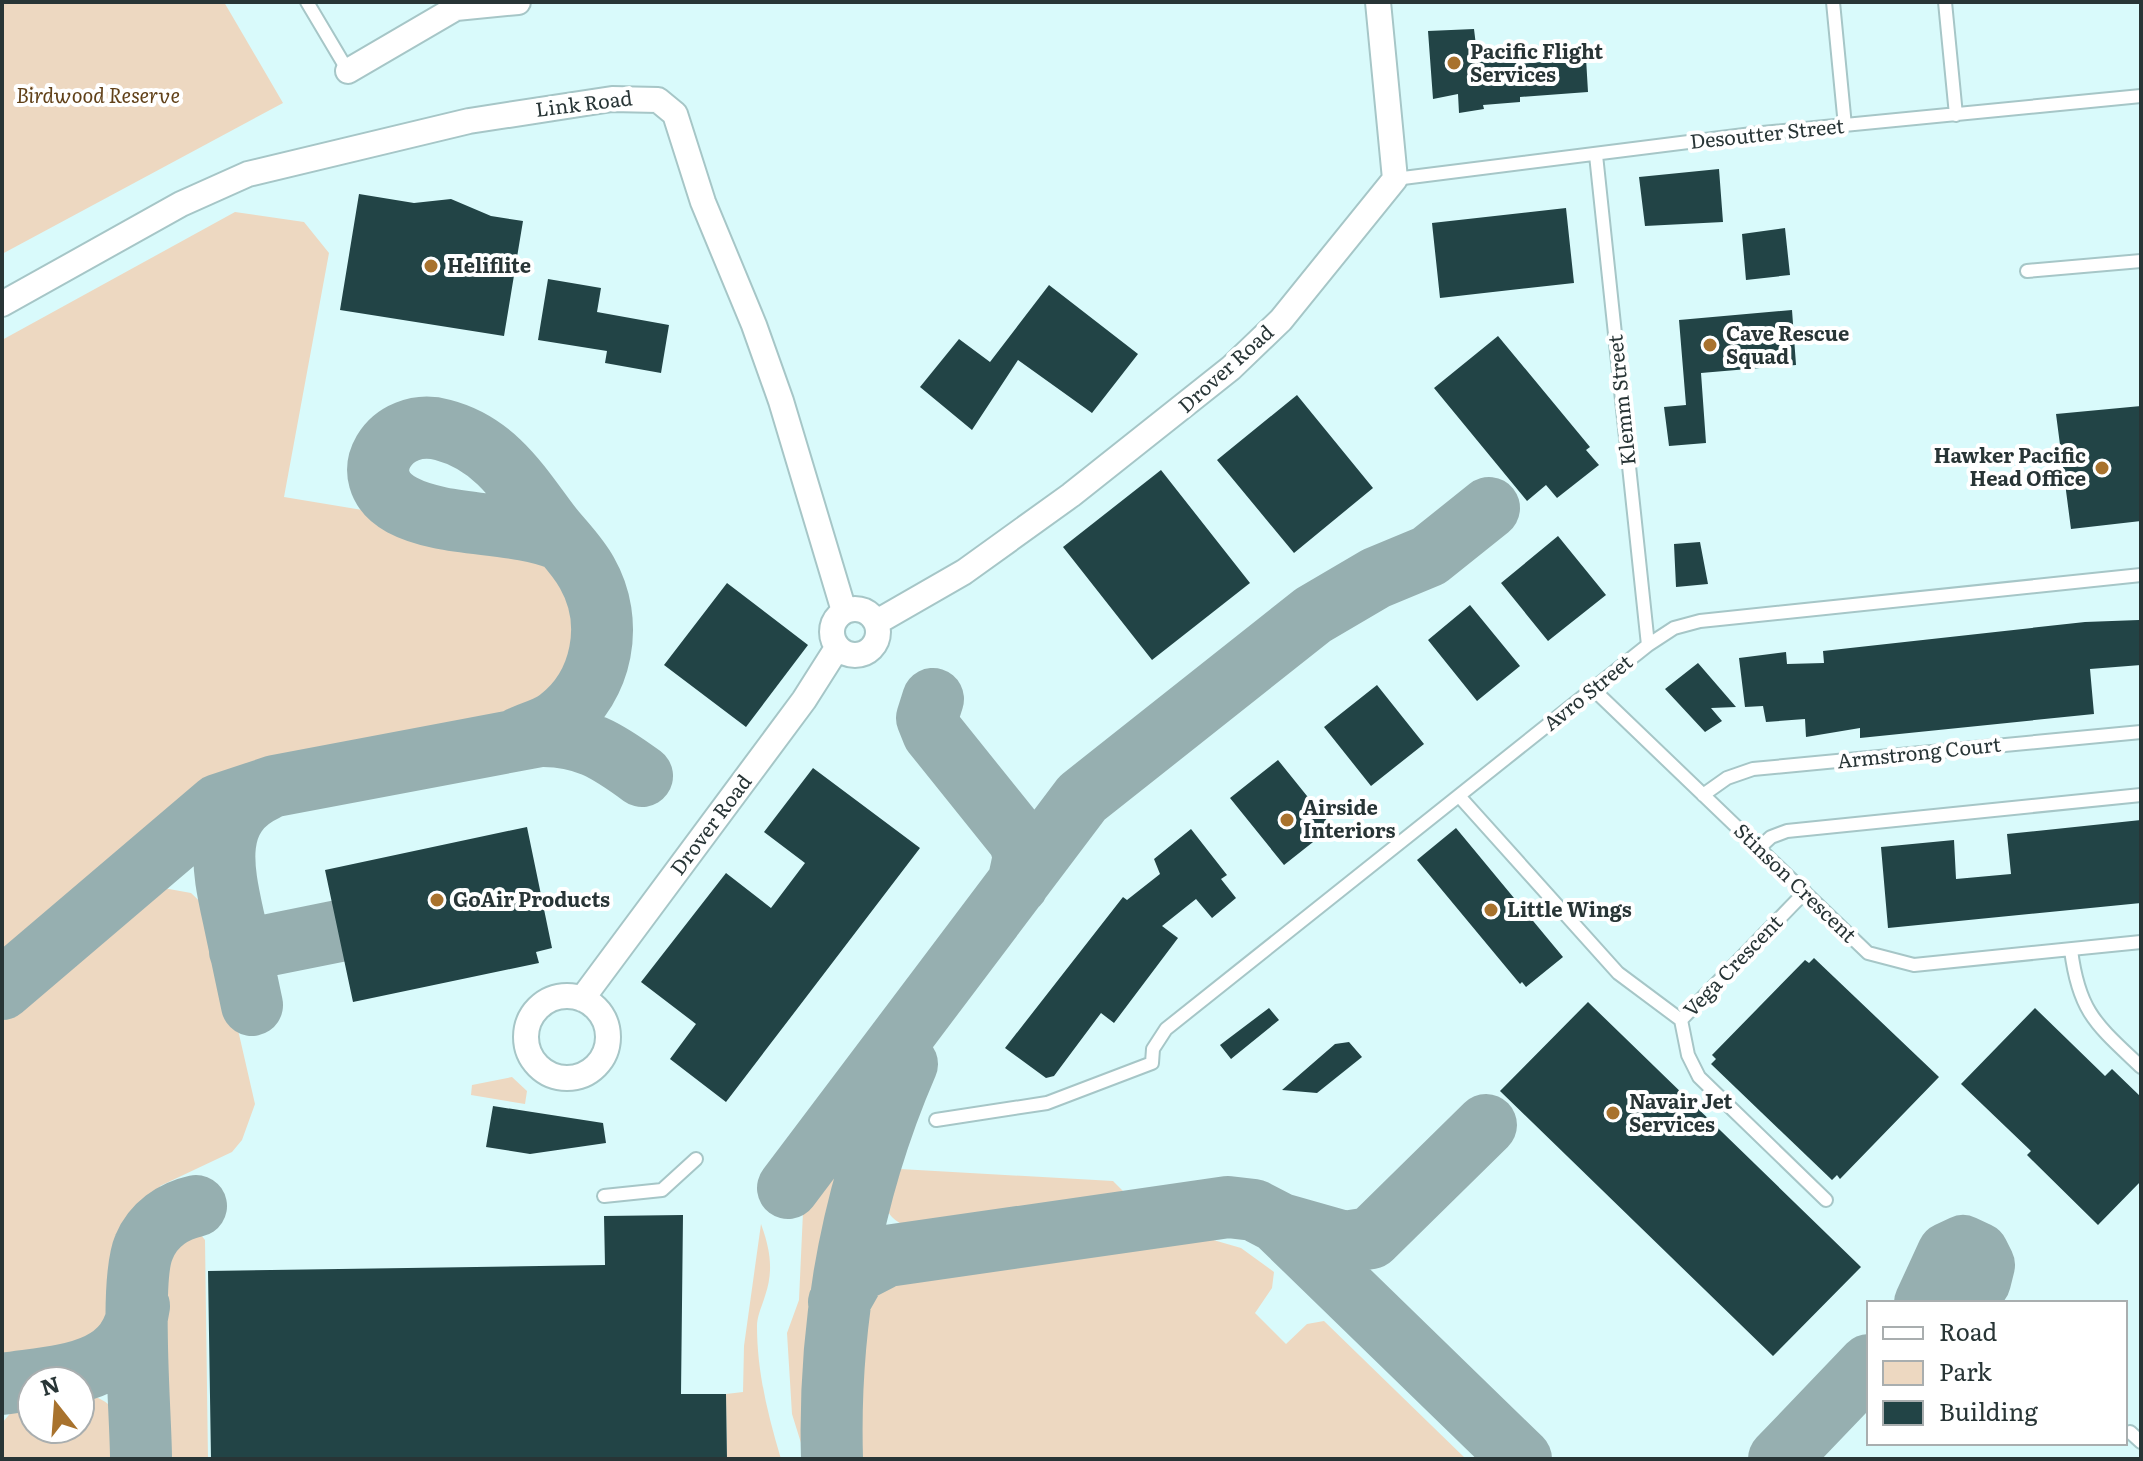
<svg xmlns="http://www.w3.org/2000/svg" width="2143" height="1461" viewBox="0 0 2143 1461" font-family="Literata,serif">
<rect width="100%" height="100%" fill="#d9fafb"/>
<!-- green -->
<path fill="#edd8c1" d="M 2,2 L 224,2 L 283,103 L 2,254 Z
M 235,212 L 304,222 L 329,253 L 284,497 L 531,538 C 590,572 617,649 560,700 C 551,707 537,712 527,718 L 275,765 L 243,772 L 206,788 L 2,964 L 2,340 Z
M 158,887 L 191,893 L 211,912 L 255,1104 L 242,1140 L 232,1152 L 160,1186 L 162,1198 C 96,1244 141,1319 94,1343 C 69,1355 30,1355 2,1357 L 2,1016 L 138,896 Z
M 512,1077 L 527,1091 L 525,1104 L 471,1095 L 472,1085 Z
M 833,1164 C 850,1180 832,1224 828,1245 C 813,1316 811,1387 812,1459 L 806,1459 L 792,1414 L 787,1333 L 799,1300 L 803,1212 Z
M 900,1169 L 1113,1181 L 1127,1195 L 1122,1199 L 907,1226 C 883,1218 878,1194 888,1173 Z
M 761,1224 C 770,1249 774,1270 765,1296 C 762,1306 757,1316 757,1326 C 757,1372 768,1415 781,1459 L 727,1459 L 726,1394 L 743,1392 L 744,1346 Z
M 197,1230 L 205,1240 L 208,1459 L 161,1459 L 158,1266 C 164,1245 174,1231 197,1230 Z
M 1203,1237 L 1241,1248 L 1274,1272 L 1272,1288 L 1255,1313 L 1286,1344 L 1307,1324 L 1324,1321 L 1466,1459 L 854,1459 C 853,1422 846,1333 864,1302 C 871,1290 882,1286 894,1281 Z
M 90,1395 C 124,1405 121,1429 122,1459 L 4,1459 L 2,1423 L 14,1409 L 32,1404 L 32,1429 L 80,1429 L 80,1397 Z"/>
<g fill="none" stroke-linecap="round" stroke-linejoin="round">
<!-- taxiway -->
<path stroke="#96afb0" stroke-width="62" d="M 933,699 L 927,718 L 933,733 L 1019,840 L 1024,856 L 1018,884
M 519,738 C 532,732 547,728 558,720 C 603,686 615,622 587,573 C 576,553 559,538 546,520 C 518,482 493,443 443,430 C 390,415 351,477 402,505 C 445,528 513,520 561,540
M 240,951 L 339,931
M 2,989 L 218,805 L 275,786 L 540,736 C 583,735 608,751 642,776
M 252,1005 C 246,977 240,948 234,920 C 223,870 210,816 266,790
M 788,1188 L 1082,798 L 1313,615 L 1376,578 L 1429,556 L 1489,508
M 1278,1223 L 1345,1242 L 1371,1238 L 1486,1125
M 839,1302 L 856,1272 L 887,1256 L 1228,1207 L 1254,1210 L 1277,1222 L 1521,1459
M 1925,1303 L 1948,1253 L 1963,1246 L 1978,1253 L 1984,1265 L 1980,1281 L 1938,1303
M 2,1384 C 58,1375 130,1377 139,1306
M 141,1459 C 141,1415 129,1281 144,1247 C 153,1225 173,1211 196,1206
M 832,1459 C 828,1321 852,1191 907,1064
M 1779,1459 L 1869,1365"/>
</g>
<!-- building -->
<path fill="#224446" d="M 1474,29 L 1478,62 L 1516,58 L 1517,64 L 1586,58 L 1588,92 L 1520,97 L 1520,102 L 1483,105 L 1484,109 L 1459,113 L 1458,94 L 1433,99 L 1428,31 Z
M 1719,169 L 1723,222 L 1645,226 L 1639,177 Z
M 359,194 L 414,203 L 451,199 L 491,216 L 523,221 L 504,336 L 340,310 Z
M 1566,208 L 1574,283 L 1440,298 L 1432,223 Z
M 1785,228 L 1790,275 L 1746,280 L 1742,234 Z
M 548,279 L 601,288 L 597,312 L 669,325 L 661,373 L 605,363 L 607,351 L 538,340 Z
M 1049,285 L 1138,354 L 1092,413 L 1018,360 L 972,430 L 920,387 L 959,339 L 990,362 Z
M 1792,310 L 1796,365 L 1701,373 L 1706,443 L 1669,446 L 1664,407 L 1686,405 L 1679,320 Z
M 1498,336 L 1590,447 L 1586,450 L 1599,465 L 1557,498 L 1546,485 L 1527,501 L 1434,388 Z
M 1297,395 L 1373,488 L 1294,553 L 1217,460 Z
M 2141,406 L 2141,521 L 2071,529 L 2056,414 Z
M 1161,470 L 1250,583 L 1152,660 L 1063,547 Z
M 1558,536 L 1606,595 L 1548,641 L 1501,583 Z
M 1700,542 L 1708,584 L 1676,587 L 1674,544 Z
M 727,583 L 808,645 L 746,727 L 664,665 Z
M 1470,605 L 1520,666 L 1477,701 L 1428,640 Z
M 2139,620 L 2141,665 L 2090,669 L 2094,714 L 1860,738 L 1860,728 L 1806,737 L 1805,719 L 1766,722 L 1763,706 L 1745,707 L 1739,658 L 1786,652 L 1787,664 L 1824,663 L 1823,651 L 2085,622 Z
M 1698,663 L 1736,707 L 1711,708 L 1722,721 L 1705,732 L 1665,689 Z
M 1377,685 L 1424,744 L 1371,786 L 1324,727 Z
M 1278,760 L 1332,827 L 1284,865 L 1230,798 Z
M 813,768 L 920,848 L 726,1102 L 670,1059 L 696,1024 L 641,982 L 726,873 L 771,908 L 805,863 L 764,832 Z
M 2141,820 L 2141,903 L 1888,928 L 1881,847 L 1954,840 L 1956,879 L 2011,874 L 2007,834 Z
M 527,827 L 552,948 L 536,952 L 539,963 L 353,1002 L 325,870 Z
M 1456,828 L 1563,957 L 1526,987 L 1522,982 L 1520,984 L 1417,860 Z
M 1191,829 L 1227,875 L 1221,879 L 1236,898 L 1212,918 L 1196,899 L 1162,926 L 1178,938 L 1114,1023 L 1101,1013 L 1054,1076 L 1046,1078 L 1005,1048 L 1123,897 L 1127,900 L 1160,874 L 1154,859 Z
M 1814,958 L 1939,1077 L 1840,1179 L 1837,1175 L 1832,1180 L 1711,1064 L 1716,1059 L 1712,1055 L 1805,960 L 1809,963 Z
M 1588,1002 L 1861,1267 L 1773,1356 L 1500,1091 Z
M 1269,1008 L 1279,1020 L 1231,1059 L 1220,1045 Z
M 2035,1008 L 2105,1076 L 2112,1069 L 2141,1097 L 2141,1181 L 2098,1225 L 2027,1155 L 2031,1151 L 1961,1084 Z
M 1349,1042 L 1362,1057 L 1317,1093 L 1282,1090 L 1335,1044 Z
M 493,1106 L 603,1123 L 606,1143 L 530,1154 L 486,1147 Z
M 683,1215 L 681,1394 L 726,1394 L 727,1459 L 211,1459 L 208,1271 L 605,1265 L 604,1216 Z"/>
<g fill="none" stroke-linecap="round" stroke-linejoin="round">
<defs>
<path id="lane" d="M 307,2 L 348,71
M 1833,2 L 1845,126
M 1945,2 L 1956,115
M 1596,155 L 1648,645
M 1395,179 L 1752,134 L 2141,96
M 2027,271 L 2141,261
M 1593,689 L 1868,953 L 1914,965 L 2141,942
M 1703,795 L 1727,778 L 1753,769 L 2141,732
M 1459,796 L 1618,973 L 1681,1020 L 1805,892
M 1759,848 L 1771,837 L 1787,831 L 2141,795
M 2071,950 C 2079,1013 2097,1025 2141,1067
M 1681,1020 L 1688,1055 L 1699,1077 L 1826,1200
M 936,1120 L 1047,1103 L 1152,1063 L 1153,1049 L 1166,1029 L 1648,645 L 1674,628 L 1700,621 L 2141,575
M 604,1196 L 662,1190 L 696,1159
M 2130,1432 L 2141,1442"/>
<path id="street" d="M 348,71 L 456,8 L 518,2
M 2,304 L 181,204 L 248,174 L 469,121 L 612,99 L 658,100 L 675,114 L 703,202 L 754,325 L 781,401 L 844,611
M832 632a23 23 0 1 1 46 0a23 23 0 1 1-46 0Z
M 877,622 L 964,572 L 1071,495 L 1231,368 L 1281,320 L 1395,179 L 1378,2
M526 1037a41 41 0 1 1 82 0a41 41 0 1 1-82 0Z
M 582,999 L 804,700 L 837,648"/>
</defs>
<!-- lane casing -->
<use href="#lane" stroke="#a6c6c7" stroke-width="16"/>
<!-- street casing -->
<use href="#street" stroke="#a6c6c7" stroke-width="28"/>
<!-- lane -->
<use href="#lane" stroke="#fff" stroke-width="12"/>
<!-- street -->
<use href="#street" stroke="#fff" stroke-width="24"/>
</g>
<!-- markers -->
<g fill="#a8722d" stroke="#fff" stroke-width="3">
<circle cx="1454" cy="63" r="8"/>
<circle cx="431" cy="266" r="8"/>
<circle cx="1710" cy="345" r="8"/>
<circle cx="2102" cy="468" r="8"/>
<circle cx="1287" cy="820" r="8"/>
<circle cx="437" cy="900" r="8"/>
<circle cx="1491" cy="910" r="8"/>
<circle cx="1613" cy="1113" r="8"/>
</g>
<g text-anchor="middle" stroke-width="8" stroke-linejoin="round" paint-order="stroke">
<!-- poi labels -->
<g font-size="20" font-weight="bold" fill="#283536" stroke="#fff" text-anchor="start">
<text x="1470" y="59">Pacific Flight<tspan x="1470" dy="23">Services</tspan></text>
<text x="447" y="273">Heliflite</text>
<text x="1726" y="341">Cave Rescue<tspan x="1726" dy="23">Squad</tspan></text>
<text x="2086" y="463" text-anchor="end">Hawker Pacific<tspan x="2086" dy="23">Head Office</tspan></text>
<text x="1303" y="815">Airside<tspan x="1303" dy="23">Interiors</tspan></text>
<text x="453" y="907">GoAir Products</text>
<text x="1507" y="917">Little Wings</text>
<text x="1629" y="1109">Navair Jet<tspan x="1629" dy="23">Services</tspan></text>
</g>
<!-- park labels -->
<g font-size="20" font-style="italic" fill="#614119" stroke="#fff">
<text x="98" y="103">Birdwood Reserve</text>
</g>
<!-- street labels -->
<g font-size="20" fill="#283536" stroke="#fff">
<text transform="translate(584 104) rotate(-7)" y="7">Link Road</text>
<text transform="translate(1767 134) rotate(-6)" y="7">Desoutter Street</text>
<text transform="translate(1226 369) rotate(-42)" y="7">Drover Road</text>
<text transform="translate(1622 400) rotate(-96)" y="7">Klemm Street</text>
<text transform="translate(1588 693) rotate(-39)" y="7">Avro Street</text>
<text transform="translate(1919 753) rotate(-6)" y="7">Armstrong Court</text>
<text transform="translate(711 825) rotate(-53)" y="7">Drover Road</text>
<text transform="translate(1795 883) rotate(44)" y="7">Stinson Crescent</text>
<text transform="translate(1733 966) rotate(-46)" y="7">Vega Crescent</text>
</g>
</g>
<!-- border -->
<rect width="2143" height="1461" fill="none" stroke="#283536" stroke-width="8"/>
<!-- legend -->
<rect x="1867" y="1301" width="260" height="144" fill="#ffffff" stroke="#a9aeaf" stroke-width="2"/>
<rect x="1883" y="1327" width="40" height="12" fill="#ffffff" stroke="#a9aeaf" stroke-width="2"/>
<text x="1939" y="1341" font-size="24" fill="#283536">Road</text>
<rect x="1883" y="1361" width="40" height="24" fill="#edd8c1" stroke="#a9aeaf" stroke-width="2"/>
<text x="1939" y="1381" font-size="24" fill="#283536">Park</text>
<rect x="1883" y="1401" width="40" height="24" fill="#224446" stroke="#a9aeaf" stroke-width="2"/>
<text x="1939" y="1421" font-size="24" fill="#283536">Building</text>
<!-- north arrow -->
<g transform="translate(56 1405) rotate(343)"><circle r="38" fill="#ffffff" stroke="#a9aeaf" stroke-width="2"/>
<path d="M0-6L14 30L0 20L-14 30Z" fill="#a8722d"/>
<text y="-12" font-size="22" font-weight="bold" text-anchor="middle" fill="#283536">N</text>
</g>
</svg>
